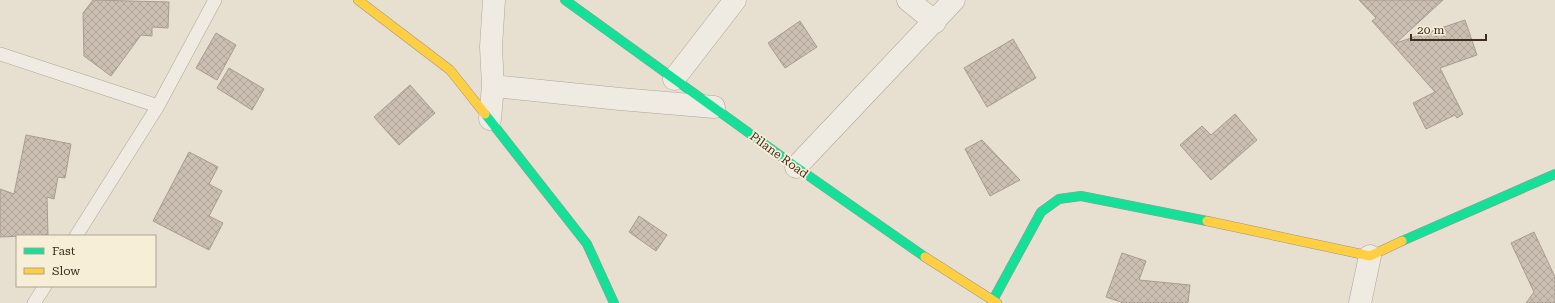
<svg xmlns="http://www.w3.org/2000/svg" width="1555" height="303" viewBox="0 0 1555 303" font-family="'Roboto Serif',serif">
<defs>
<pattern id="building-cross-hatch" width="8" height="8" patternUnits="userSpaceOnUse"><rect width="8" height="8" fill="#cbbfb2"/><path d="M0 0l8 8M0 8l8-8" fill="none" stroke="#afa499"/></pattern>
</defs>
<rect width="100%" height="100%" fill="#e7e0d1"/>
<!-- building -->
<path fill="url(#building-cross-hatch)" stroke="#a89c90" d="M 93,0 L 169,2 L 168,28 L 152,27 L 152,36 L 141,35 L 111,76 L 84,56 L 83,13 Z
M 1359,0 L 1443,0 L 1396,43 L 1465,20 L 1477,55 L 1440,68 L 1463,114 L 1457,118 L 1455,115 L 1426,129 L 1413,103 L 1435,92 L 1372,21 L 1376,18 Z
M 800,21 L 817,47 L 785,68 L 768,43 Z
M 216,33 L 236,45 L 217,80 L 196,68 Z
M 1013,39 L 1036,78 L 987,107 L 964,68 Z
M 229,68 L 264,89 L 252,110 L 217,88 Z
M 410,85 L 435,113 L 399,145 L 374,117 Z
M 1235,114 L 1257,140 L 1211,180 L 1180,145 L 1202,126 L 1211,135 Z
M 26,135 L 71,144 L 65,178 L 58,177 L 54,199 L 47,197 L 48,235 L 0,237 L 0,189 L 14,194 Z
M 982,140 L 1020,180 L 990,196 L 965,149 Z
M 189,152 L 218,167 L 209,184 L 222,191 L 209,216 L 223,223 L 209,250 L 153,221 Z
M 639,216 L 667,235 L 656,251 L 629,232 Z
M 1534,232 L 1555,277 L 1555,303 L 1526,303 L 1534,292 L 1511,243 Z
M 1122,253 L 1146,261 L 1139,280 L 1190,285 L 1188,303 L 1124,303 L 1106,297 Z"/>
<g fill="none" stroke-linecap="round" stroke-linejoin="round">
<defs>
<path id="lane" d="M 0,54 L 158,106
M 76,236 L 158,106 L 215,0
M 34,303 L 45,286"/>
<path id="street" d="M 908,0 L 935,22
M 674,79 L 735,0
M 493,86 L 620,99 L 714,107
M 490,119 L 493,86 L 491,47 L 494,0
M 796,167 L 954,0
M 1360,303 L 1370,256"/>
<path id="fast" d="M 565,0 L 796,167 L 925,257
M 485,114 L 587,244 L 614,303
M 1402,241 L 1555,174
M 993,300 L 1041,212 L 1059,199 L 1081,196 L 1207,221"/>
<path id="slow" d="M 358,0 L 450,70 L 485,114
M 1207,221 L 1370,256 L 1402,241
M 925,257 L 997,303"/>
</defs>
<!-- lane casing -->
<use href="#lane" stroke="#ada599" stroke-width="14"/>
<!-- street casing -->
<use href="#street" stroke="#ada599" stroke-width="23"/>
<!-- fast casing -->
<use href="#fast" stroke="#9c958a" stroke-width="10"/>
<!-- slow casing -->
<use href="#slow" stroke="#9c958a" stroke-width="10"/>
<!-- lane -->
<use href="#lane" stroke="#efebe3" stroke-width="13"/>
<!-- street -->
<use href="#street" stroke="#efebe3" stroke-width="22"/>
<!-- fast -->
<use href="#fast" stroke="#16e098" stroke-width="9"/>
<!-- slow -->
<use href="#slow" stroke="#ffcf43" stroke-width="9"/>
</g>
<g text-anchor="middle" stroke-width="3.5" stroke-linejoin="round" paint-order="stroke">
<!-- street labels -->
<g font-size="12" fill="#3d2e20" stroke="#f7eed8">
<text transform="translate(779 155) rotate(36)" y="4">Pilane Road</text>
</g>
</g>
<!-- legend -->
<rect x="16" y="235" width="140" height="52" fill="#f7eed8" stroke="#ada18e"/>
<rect x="24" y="248" width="20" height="6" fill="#16e098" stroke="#ada18e"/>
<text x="52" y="255" font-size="12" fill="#3d2e20">Fast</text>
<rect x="24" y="268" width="20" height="6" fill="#ffcf43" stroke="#ada18e"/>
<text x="52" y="275" font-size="12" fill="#3d2e20">Slow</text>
<!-- scale -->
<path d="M1411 34v6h75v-6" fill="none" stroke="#3d2e20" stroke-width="2"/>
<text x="1417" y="34" font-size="12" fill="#3d2e20" stroke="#f7eed8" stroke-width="3" paint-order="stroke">20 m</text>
</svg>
